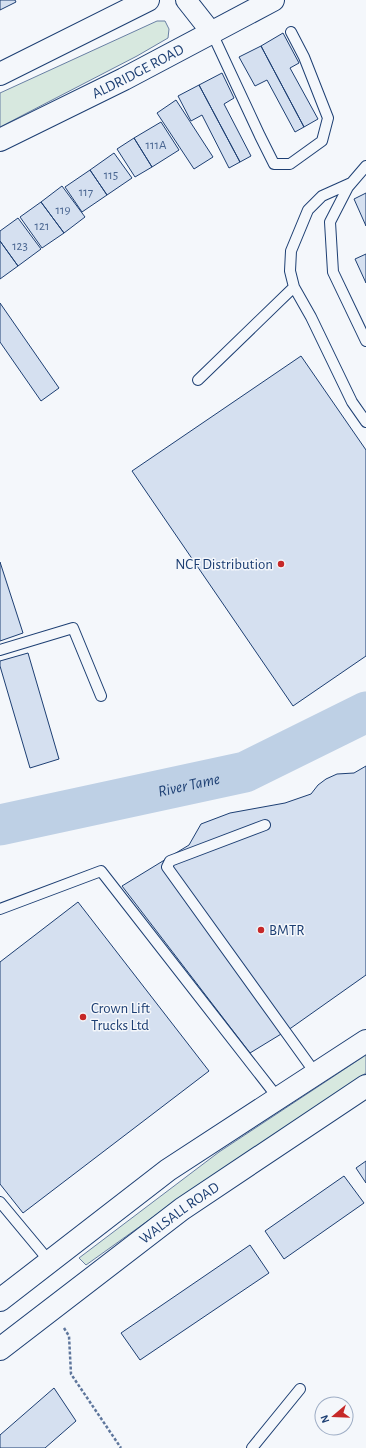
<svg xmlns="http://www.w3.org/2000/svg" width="366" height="1448" viewBox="0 0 366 1448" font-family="'Alegreya Sans',sans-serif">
<rect width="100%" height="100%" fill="#f4f7fb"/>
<!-- green -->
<path fill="#d7e8df" stroke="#687fa3" d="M 157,21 L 165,21 L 169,29 L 168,38 L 137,56 L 0,127 L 0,93 Z
M 366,1055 L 366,1073 L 177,1200 L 86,1265 L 79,1258 L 219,1152 Z"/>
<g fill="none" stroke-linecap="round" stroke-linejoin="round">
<!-- river -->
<path stroke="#bed0e5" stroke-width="41" id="s1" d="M 0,825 L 245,772 L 366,712"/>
</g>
<!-- building -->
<path fill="#d5e0f0" stroke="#1d3f73" d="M 0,0 L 15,0 L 16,2 L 0,10 Z
M 283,33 L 299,63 L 290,68 L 318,119 L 304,127 L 261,46 Z
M 261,46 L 304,127 L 295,132 L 267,80 L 255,86 L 239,57 Z
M 222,73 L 234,98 L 224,104 L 251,156 L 240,162 L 199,85 Z
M 199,85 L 240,162 L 229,168 L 202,115 L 191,121 L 178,96 Z
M 176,100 L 213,157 L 194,169 L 157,113 Z
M 161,122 L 179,150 L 152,167 L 134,138 Z
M 134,138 L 152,167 L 135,177 L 117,149 Z
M 114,153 L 132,178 L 107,195 L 90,170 Z
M 90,170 L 107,195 L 82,212 L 65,187 Z
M 62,186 L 85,217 L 64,233 L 41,202 Z
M 366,193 L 366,226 L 354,199 Z
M 41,202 L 64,233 L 42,248 L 20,217 Z
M 18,218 L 41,249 L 18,266 L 0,241 L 0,231 Z
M 0,241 L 18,266 L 0,279 Z
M 366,254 L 366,283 L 355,259 Z
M 0,303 L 59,388 L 41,401 L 0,342 Z
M 301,356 L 366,450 L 366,656 L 293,706 L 132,471 Z
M 0,562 L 23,633 L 0,641 Z
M 28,653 L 59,759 L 30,768 L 0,666 L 0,661 Z
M 366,766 L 366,975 L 291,1028 L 250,1053 L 122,886 L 189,845 L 201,824 L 230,813 L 285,803 L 311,794 L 318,785 L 326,779 L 337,774 L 354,773 Z
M 78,902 L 209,1071 L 23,1213 L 0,1184 L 0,962 Z
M 366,1161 L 366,1183 L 356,1168 Z
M 344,1176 L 364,1203 L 284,1259 L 265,1231 Z
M 250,1245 L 269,1273 L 140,1360 L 121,1333 Z
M 54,1388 L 76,1421 L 45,1448 L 0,1448 L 0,1435 Z"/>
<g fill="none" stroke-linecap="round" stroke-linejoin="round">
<defs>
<path id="lane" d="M 212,33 L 260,136 L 274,164 L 290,164 L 322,141 L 328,118 L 304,57 L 291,32
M 366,166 L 348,187 L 330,222 L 333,272 L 366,341
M 294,287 L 311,317 L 352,402 L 366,422
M 198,380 L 294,287 L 290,271 L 291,251 L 308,210 L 322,196 L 351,183
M 0,650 L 73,628 L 101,696
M 265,825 L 170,861 L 167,867 L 316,1074
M 0,909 L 101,871 L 278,1098
M 0,1202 L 50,1262
M 252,1448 L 300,1389"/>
<path id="street" d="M 186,0 L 212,33"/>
<g id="primary">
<path d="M 0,74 L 148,0"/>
<path id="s2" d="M 0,140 L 124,79 L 273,0"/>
</g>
<g id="highway">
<path d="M 0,1300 L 168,1170 L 366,1041"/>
<path id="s3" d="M 0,1349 L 182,1209 L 366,1086"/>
</g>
</defs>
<!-- lane casing -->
<use href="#lane" stroke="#1d3f73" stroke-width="12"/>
<!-- street casing -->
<use href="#street" stroke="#1d3f73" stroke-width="22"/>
<!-- primary casing -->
<use href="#primary" stroke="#1d3f73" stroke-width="24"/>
<!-- highway casing -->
<use href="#highway" stroke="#1d3f73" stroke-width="24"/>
<!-- path -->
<path stroke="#5e769c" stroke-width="2.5" stroke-dasharray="3 2" stroke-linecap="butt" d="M 64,1328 L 69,1336 L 71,1374 L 121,1448"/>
<!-- lane -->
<use href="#lane" stroke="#f4f7fb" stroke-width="10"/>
<!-- street -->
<use href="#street" stroke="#f4f7fb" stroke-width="20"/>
<!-- primary -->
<use href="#primary" stroke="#f4f7fb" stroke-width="22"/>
<!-- highway -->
<use href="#highway" stroke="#f4f7fb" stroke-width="22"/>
</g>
<!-- markers -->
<g fill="#c62828" stroke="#f4f7fb" stroke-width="1.5">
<circle cx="281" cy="564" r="4"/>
<circle cx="261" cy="930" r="4"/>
<circle cx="83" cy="1017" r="4"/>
</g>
<g text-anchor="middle" stroke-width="3" stroke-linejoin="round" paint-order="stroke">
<!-- number labels -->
<g font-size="13" fill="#4b6792">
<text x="156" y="149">111A</text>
<text x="111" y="179">115</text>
<text x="86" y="196">117</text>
<text x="63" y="214">119</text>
<text x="42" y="230">121</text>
<text x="20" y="250">123</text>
</g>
<!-- street labels -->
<g font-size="15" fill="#1d3f73" stroke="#f4f7fb">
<text dy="5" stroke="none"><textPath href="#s2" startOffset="154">ALDRIDGE ROAD</textPath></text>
<text dy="5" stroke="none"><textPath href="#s3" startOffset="225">WALSALL ROAD</textPath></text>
</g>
<!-- poi labels -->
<g font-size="15" fill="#1d3f73" stroke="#f4f7fb" text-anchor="start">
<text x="273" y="569" text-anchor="end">NCF Distribution</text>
<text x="269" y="935">BMTR</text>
<text x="91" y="1013">Crown Lift<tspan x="91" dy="17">Trucks Ltd</tspan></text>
</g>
<!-- water labels -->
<g font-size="16" font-style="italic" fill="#1d3f73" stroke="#f4f7fb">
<text dy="6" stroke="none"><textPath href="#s1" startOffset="193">River Tame</textPath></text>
</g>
</g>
<!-- north arrow -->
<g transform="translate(334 1416) rotate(251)"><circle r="19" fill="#f4f7fb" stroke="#9eadc5"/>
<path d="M0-3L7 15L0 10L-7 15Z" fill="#c62828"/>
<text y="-6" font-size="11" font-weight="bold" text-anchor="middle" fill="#1d3f73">N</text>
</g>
</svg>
